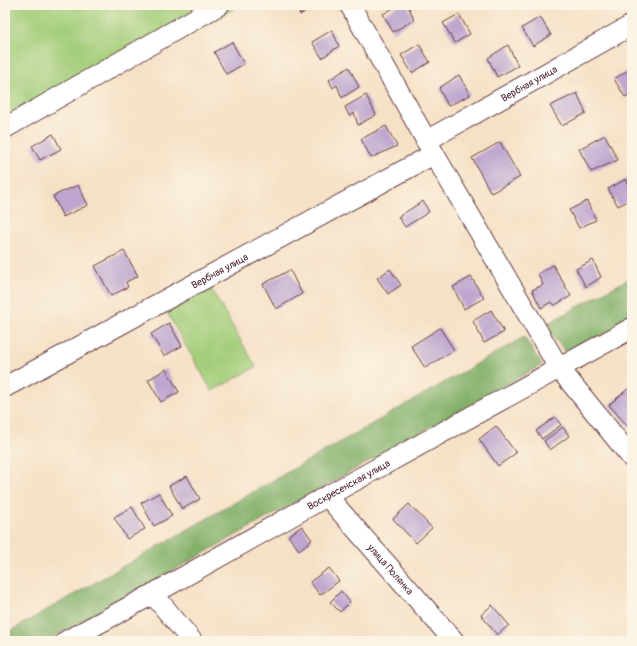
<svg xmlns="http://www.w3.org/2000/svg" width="637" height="646" viewBox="0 0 637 646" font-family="Pangolin,sans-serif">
<rect width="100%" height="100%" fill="#fcf5e5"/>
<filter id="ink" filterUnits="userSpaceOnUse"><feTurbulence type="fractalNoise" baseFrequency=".025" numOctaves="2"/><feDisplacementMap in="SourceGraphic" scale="8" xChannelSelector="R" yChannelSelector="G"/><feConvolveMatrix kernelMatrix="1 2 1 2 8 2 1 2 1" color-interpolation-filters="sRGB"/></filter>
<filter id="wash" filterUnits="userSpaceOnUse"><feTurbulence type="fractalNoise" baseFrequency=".012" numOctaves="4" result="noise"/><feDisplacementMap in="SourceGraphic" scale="16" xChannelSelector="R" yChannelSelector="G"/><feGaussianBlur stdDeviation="0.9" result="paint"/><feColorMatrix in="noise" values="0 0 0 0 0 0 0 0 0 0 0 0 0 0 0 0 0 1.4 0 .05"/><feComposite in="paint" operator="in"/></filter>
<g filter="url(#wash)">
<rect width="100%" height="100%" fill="#f5e1c6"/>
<!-- green -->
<path fill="#a3cd79" stroke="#767652" d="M 5,5 L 240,5 L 5,138 Z
M 210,287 L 256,367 L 212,391 L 167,313 Z"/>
<!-- forest -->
<path fill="#82b069" stroke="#66684a" d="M 632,277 L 632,318 L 568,354 L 543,326 Z
M 524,337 L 542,365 L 46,641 L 5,641 L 5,634 Z"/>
<g id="blocks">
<!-- building -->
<path fill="#bea6cf" d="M 297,5 L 317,5 L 300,15 Z
M 399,5 L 408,5 L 414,20 L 393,32 L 383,14 Z
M 459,14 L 470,34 L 455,43 L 443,23 Z
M 540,17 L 551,35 L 533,46 L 522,28 Z
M 332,30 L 339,46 L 322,58 L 312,42 Z
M 232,42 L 244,64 L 226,74 L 214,52 Z
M 419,44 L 430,62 L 412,73 L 401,55 Z
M 508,45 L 518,66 L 497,77 L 488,58 Z
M 349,67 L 359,87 L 342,98 L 337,85 L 333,88 L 329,80 Z
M 632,68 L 632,93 L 625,97 L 614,79 Z
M 459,75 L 470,95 L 448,106 L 439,88 Z
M 577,93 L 586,113 L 562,126 L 550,106 Z
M 366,95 L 376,115 L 358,125 L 354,113 L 349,116 L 345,107 Z
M 386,126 L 397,146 L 371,158 L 361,139 Z
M 53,134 L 61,149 L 40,160 L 32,146 Z
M 605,135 L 618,160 L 591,172 L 579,149 Z
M 500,142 L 520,177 L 491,193 L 472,158 Z
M 626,179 L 632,193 L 632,199 L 618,206 L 608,189 Z
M 78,185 L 88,205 L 63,217 L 53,196 Z
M 423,201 L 429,212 L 405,227 L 398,217 Z
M 587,201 L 596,220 L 579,228 L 569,210 Z
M 124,251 L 138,276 L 126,282 L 128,287 L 111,296 L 95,266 Z
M 593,260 L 601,277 L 586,287 L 576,269 Z
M 553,265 L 571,296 L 555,305 L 551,302 L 541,308 L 532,290 L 543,285 L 538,274 Z
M 390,269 L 401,285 L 388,294 L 377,278 Z
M 290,270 L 302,294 L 276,309 L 263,284 Z
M 471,277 L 484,298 L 464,309 L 453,287 Z
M 491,310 L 504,332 L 484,343 L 473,321 Z
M 169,323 L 182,346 L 164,356 L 151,334 Z
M 440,328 L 454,350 L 425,368 L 411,346 Z
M 166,369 L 179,392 L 161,402 L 148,380 Z
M 630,387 L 632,389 L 632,431 L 609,405 Z
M 555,417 L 561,425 L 542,439 L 536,431 Z
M 496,426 L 516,453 L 498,466 L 479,439 Z
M 563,427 L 569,436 L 550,450 L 544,441 Z
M 187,476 L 200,499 L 182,509 L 169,486 Z
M 159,493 L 172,516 L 154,526 L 141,503 Z
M 409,504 L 432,528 L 416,543 L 393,519 Z
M 132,507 L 145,529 L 127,539 L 114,517 Z
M 302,526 L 312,540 L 299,550 L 288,536 Z
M 329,568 L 339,581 L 320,595 L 310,582 Z
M 341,591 L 350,602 L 340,612 L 330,602 Z
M 492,605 L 509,625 L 497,635 L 481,615 Z"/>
</g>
</g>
<g filter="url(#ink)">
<use href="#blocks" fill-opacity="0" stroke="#643c42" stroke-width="1"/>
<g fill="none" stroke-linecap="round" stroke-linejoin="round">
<defs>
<g id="minor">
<path d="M 350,5 L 434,154 L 559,368 L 632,458"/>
<path d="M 5,128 L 219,5"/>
<path id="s1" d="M 426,141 L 632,25"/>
<path id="s2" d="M 5,387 L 434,154"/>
<path id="s3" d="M 327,496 L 454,641"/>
<path d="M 153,594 L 192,641"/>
<path id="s4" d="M 66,641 L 153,594 L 327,496 L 632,328"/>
</g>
</defs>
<!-- minor casing -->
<use href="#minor" stroke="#643c42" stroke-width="22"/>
<!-- minor -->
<use href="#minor" stroke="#fff" stroke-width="20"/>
</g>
</g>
<g text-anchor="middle" stroke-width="3.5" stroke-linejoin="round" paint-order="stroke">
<!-- street labels -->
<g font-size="10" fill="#4a1f2b" stroke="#fcf5e5">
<text dy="4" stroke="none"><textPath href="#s1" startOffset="118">Вербная улица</textPath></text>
<text dy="4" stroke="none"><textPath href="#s2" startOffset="244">Вербная улица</textPath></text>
<text dy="4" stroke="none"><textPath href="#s4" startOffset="323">Воскресенская улица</textPath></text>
<text dy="4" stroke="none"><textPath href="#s3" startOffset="97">улица Полянка</textPath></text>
</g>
</g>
<!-- margin -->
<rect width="637" height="646" fill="none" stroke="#fcf5e5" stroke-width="20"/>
</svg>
